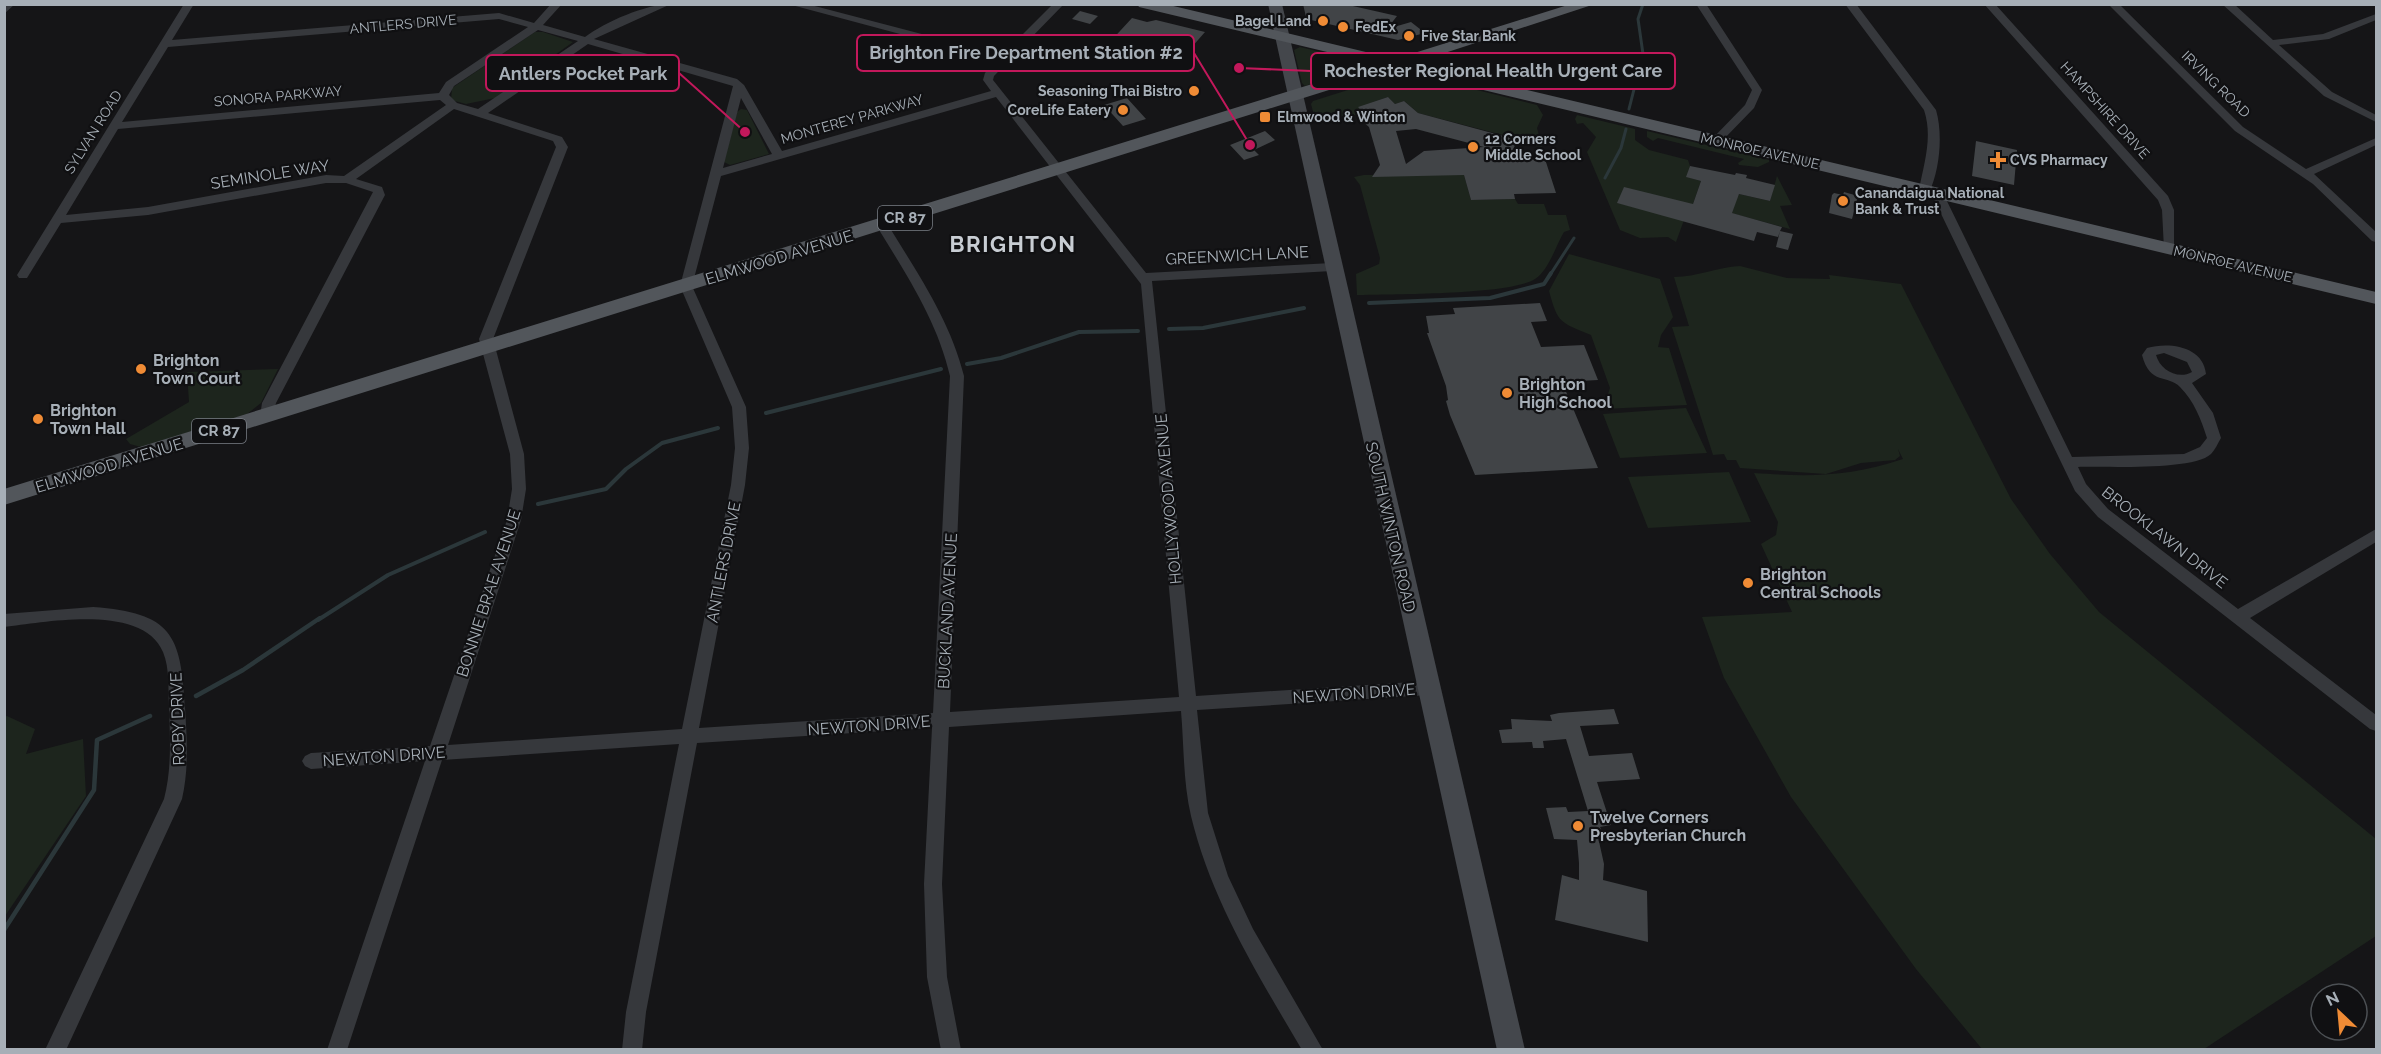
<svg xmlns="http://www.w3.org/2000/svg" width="2381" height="1054" viewBox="0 0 2381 1054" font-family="Raleway,sans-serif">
<rect width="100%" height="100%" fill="#151517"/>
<!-- green -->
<path fill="#1d251d" d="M 535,32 L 543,32 L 573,42 L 495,98 L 466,104 L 451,100 L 452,88 Z
M 1300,47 L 1363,62 L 1367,65 L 1305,86 L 1302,83 L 1294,50 Z
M 1405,72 L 1537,105 L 1543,115 L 1537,128 L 1542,147 L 1516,143 L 1518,139 L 1418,113 L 1404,101 L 1395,104 L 1388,97 L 1359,107 L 1364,113 C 1354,117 1345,114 1335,117 C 1327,119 1324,123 1316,123 L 1311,104 L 1313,101 Z
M 741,109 L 747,110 L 769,154 L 730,165 L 724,162 L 737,112 Z
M 1577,115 L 1635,129 L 1635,140 L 1649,150 L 1688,160 L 1690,166 L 1687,177 L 1701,181 L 1693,204 L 1618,203 L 1684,220 L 1676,242 L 1668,237 L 1640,238 L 1620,230 L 1587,152 L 1596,137 L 1583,123 L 1577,124 L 1575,119 Z
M 1647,131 L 1769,160 L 1769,162 L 1758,167 L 1739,165 L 1738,163 L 1744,159 L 1658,138 L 1653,141 L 1647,137 Z
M 1364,175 L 1464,175 L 1471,200 L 1515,199 L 1518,204 L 1544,204 L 1548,215 L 1566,215 L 1570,230 L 1564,232 C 1556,245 1549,270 1535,279 C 1510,295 1393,294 1357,295 L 1356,274 L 1379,264 L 1380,258 L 1360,185 L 1354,177 Z
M 1777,176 L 1792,205 L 1780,206 L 1790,229 L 1727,212 L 1739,194 L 1770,201 Z
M 1569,254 L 1660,279 L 1673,317 L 1661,335 L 1658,347 L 1669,348 L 1687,405 L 1603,409 L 1610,388 L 1591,335 C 1560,322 1558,324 1549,291 Z
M 1740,266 L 1787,278 L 1830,279 L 1829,275 L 1901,284 L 2011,499 L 2050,554 L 2099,612 L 2376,839 L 2376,936 L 2204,1049 L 1982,1049 L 1916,969 L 1791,797 L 1724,678 L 1702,617 L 1792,612 L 1761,544 L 1776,535 L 1778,522 L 1754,473 C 1811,477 1848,477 1903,459 L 1898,449 L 1900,456 L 1895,460 L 1861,463 L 1826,474 L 1740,468 L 1736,460 L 1727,460 L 1724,454 L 1713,455 L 1672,327 L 1689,326 L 1674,277 C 1697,277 1717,267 1740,266 Z
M 278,369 L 261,403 L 247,414 L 141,447 L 130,444 L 126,439 L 189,402 L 187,372 Z
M 1686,408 L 1707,453 L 1620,458 L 1603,414 Z
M 1729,472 L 1751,522 L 1648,528 L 1628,477 Z
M 7,716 L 35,729 L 26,754 L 83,739 L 86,796 L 5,916 L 4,717 Z"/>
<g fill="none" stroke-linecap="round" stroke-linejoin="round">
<!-- stream-far2 -->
<path stroke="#2b373a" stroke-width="3" d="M 1629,109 L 1643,54 L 1638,19 L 1643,4
M 1605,178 L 1621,148 L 1626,129
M 1550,275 L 1574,238"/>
<!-- stream-far1 -->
<path stroke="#2b373a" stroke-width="4" d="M 1369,303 L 1490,298 L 1544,284 L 1551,273
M 1169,329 L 1203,328 L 1304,308
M 967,364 L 1001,358 L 1079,332 L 1138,331
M 766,413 L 941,369
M 538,504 L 606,489 L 626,469 L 662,443 L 718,428
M 318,620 L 388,575 L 485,532"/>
<!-- stream -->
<path stroke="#2b373a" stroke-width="4.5" d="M 196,696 L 243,670 L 320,618
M 4,930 L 94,790 L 97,740 L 150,716"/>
</g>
<!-- building -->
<path fill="#414447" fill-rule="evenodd" d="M 1303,4 L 1344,4 L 1397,16 L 1387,29 L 1411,22 L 1425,33 L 1398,40 L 1311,20 L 1306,17 Z
M 1080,11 L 1098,16 L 1090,24 L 1072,19 Z
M 1132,18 L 1147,22 L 1156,20 L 1205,32 L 1184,56 L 1135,45 L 1118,62 L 1096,57 Z
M 1388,97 L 1395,104 L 1404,101 L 1418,113 L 1518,140 L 1507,160 L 1545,159 L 1556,193 L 1514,194 L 1515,199 L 1471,200 L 1464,175 L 1372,177 L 1380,165 L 1369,127 L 1356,116 L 1364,113 L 1358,107 ZM 1416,129 L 1484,147 L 1424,151 L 1406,164 L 1396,131 Z
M 1127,98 L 1146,119 L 1123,126 L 1104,105 Z
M 1265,131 L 1275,140 L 1254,150 L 1259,155 L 1244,160 L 1230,145 Z
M 1976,141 L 2017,150 L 2014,185 L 1972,176 Z
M 1690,166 L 1735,175 L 1736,173 L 1747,175 L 1746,178 L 1775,185 L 1770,201 L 1739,194 L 1732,213 L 1782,227 L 1780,231 L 1793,234 L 1788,250 L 1776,247 L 1780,231 L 1778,237 L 1757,232 L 1754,241 L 1617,203 L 1624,187 L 1693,204 L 1701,181 L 1686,177 Z
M 1844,192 L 1858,196 L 1852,219 L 1829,213 L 1832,195 L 1834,193 L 1843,195 Z
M 1540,303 L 1547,321 L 1531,322 L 1541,347 L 1584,345 L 1598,380 L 1562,382 L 1598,468 L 1475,475 L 1450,415 L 1446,401 L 1448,400 L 1446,386 L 1427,333 L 1429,333 L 1426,316 L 1455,314 L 1453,308 Z
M 1614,709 L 1619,724 L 1580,726 L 1589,756 L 1632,753 L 1640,779 L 1597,782 L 1611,825 L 1600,827 L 1604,836 L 1598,837 L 1604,864 L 1603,880 L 1647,891 L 1648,942 L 1555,920 L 1562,875 L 1579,880 L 1579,863 L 1577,840 L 1554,839 L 1546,808 L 1566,807 L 1568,812 L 1588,811 L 1566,739 L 1543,741 L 1544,748 L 1533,748 L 1532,742 L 1502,743 L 1499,730 L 1512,729 L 1511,719 L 1552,721 L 1550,715 L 1559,713 Z"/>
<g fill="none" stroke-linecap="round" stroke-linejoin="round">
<!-- minor -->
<path fill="#36383c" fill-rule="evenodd" d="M 4,4 L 15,4 L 4,14 Z
M 184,4 L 194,4 L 172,40 L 499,13 L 534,23 L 551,4 L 562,4 L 543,25 L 585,37 C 605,22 646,4 671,4 L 594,39 L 737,79 L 744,85 L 782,151 L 991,91 L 983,80 L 985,73 L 997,60 L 788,4 L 807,4 L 1002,55 L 1053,4 L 1064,4 L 994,76 L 993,80 L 1146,273 L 1332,263 L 1338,267 L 1332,271 L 1152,281 L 1196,696 L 1428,681 L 1434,683 L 1436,688 L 1434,693 L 1428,695 L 1197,710 L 1208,813 L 1228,876 L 1253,929 L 1323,1050 L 1302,1050 C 1258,975 1211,900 1191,816 C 1183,782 1184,745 1181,711 L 949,727 L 942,884 L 947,977 L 961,1050 L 941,1050 L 927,977 L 924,884 L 932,728 L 697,743 L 646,1012 L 642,1050 L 622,1050 L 626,1012 L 679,744 L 442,760 L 347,1050 L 327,1050 L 425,761 L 311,769 L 305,766 L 302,761 L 305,756 L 311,753 L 430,746 L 507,520 L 512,489 L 510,454 L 479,339 L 556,147 L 553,141 L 454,109 L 356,179 L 382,187 L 385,195 L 276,403 L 272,420 L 262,420 L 260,416 L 262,403 L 373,192 L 346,183 L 326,183 L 148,215 L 61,223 L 27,278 L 19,278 L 17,275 ZM 499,19 L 528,27 L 446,82 L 439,93 L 122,122 L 168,47 ZM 538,30 L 578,41 L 478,109 L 457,103 L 449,95 L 454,86 ZM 588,44 L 733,86 L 680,286 L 732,407 L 735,448 L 731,485 L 682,729 L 448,745 L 521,520 L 526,489 L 524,454 L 493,339 L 568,147 L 562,137 L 488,113 ZM 996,97 L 1141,284 L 1179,697 L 950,712 L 964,376 C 950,320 918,274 888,225 L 882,221 L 876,225 C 906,274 937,320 950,376 L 933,713 L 699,728 L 745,485 L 749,448 L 746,407 L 692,286 L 721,176 ZM 741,98 L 772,154 L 723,168 ZM 440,100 L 446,105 L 344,176 L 326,175 L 148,207 L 66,215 L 118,129 Z
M 1696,4 L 1706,4 L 1762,90 L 1754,108 L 1721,142 L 1717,143 L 1711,140 L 1745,105 L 1752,90 Z
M 1845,4 L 1856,4 L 1936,110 C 1943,134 1940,169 1929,193 L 1925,194 L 1919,190 C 1924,163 1933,137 1924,110 Z
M 1984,4 L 1995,4 L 2168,196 L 2174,210 L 2174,252 L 2166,252 L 2164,249 L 2162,210 L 2158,200 Z
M 2108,4 L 2119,4 L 2243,127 L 2306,169 L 2376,138 L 2376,145 L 2314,174 L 2376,232 L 2376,242 L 2372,241 L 2313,184 L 2235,131 Z
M 2222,4 L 2234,4 L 2273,40 L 2323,34 L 2376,14 L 2376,20 L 2329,39 L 2279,45 L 2332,92 L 2376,115 L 2376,122 L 2324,96 Z
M 1937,189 L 1943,193 L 2072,457 L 2184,454 L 2200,447 L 2207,438 C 2201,419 2194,401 2180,387 C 2168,374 2150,386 2142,355 L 2147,348 C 2169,342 2203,346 2206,374 L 2192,383 L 2213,413 L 2221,438 C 2218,443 2215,450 2211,454 C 2193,471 2105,466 2078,467 L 2086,484 L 2108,509 L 2238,609 L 2376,529 L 2376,542 L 2250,618 L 2376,715 L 2376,731 L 2370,729 L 2098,517 L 2075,491 L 1931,193 ZM 2164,353 L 2187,362 L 2192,372 C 2178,380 2160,370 2156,355 Z
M 93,607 C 172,613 181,634 185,708 C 187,739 189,768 182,799 L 66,1050 L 45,1050 L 164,799 C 172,768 170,738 169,707 C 168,689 170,669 163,652 C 143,603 45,622 4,627 L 4,614 Z"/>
<!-- secondary -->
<path fill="#44474c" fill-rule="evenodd" d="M 1268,4 L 1282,4 L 1525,1050 L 1497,1050 Z"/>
<!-- primary -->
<path fill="#52565b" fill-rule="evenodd" d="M 1137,4 L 1165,4 L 1395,59 L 1571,4 L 1595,4 L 1414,63 L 2376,292 L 2376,304 L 1396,69 L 4,505 L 4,489 L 1377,64 L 1139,7 Z"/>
</g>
<!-- markers -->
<g fill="#ef8b35" stroke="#101012" stroke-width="2">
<circle cx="1323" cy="21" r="6"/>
<circle cx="1343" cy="27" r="6"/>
<circle cx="1409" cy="36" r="6"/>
<circle cx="1194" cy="91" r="6"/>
<circle cx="1123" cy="110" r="6"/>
<rect x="1259" y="111" width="12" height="12" rx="3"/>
<circle cx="1473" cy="147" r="6"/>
<path d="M1995 151h6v6h6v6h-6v6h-6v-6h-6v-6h6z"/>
<circle cx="1843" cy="201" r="6"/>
<circle cx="141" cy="369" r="6"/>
<circle cx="1507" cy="393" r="6"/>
<circle cx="38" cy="419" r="6"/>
<circle cx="1748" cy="583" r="6"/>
<circle cx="1578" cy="826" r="6"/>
</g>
<g text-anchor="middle" stroke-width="4.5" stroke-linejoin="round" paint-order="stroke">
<!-- far-poi labels -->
<g font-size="14" font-weight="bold" fill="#a7afb7" stroke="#101012" text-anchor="start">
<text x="1311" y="26" text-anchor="end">Bagel Land</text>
<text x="1355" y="32">FedEx</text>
<text x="1421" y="41">Five Star Bank</text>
<text x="1182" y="96" text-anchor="end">Seasoning Thai Bistro</text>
<text x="1111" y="115" text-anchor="end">CoreLife Eatery</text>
<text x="1277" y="122">Elmwood &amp; Winton</text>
<text x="1485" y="144">12 Corners<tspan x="1485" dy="16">Middle School</tspan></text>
<text x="2010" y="165">CVS Pharmacy</text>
<text x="1855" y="198">Canandaigua National<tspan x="1855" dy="16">Bank &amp; Trust</tspan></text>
</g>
<!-- far-street labels -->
<g font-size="14" fill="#a7afb7" stroke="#101012">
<text transform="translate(403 24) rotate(-5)" y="5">ANTLERS DRIVE</text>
<text transform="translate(2216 84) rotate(44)" y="5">IRVING ROAD</text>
<text transform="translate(278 96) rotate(-5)" y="5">SONORA PARKWAY</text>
<text transform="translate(2105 110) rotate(48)" y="5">HAMPSHIRE DRIVE</text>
<text transform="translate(852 119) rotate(-16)" y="5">MONTEREY PARKWAY</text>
<text transform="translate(93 132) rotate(-58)" y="5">SYLVAN ROAD</text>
<text transform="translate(1760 151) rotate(13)" y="5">MONROE AVENUE</text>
<text transform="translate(2233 264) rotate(13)" y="5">MONROE AVENUE</text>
</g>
<!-- shield labels -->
<g fill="#101012" stroke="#7a7f86" stroke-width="1.5">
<rect x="878" y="206" width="54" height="24" rx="4.5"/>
<rect x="192" y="419" width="54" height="24" rx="4.5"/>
</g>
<g font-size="15" font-weight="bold" fill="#a7afb7">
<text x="905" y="223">CR 87</text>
<text x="219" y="436">CR 87</text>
</g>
<!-- street labels -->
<g font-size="16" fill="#a7afb7" stroke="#101012">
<text transform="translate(270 174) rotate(-9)" y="6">SEMINOLE WAY</text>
<text transform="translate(1237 255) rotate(-3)" y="6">GREENWICH LANE</text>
<text transform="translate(779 257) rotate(-17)" y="6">ELMWOOD AVENUE</text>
<text transform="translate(109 465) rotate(-17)" y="6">ELMWOOD AVENUE</text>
<text transform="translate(1168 499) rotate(-95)" y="6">HOLLYWOOD AVENUE</text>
<text transform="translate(1391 527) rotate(77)" y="6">SOUTH WINTON ROAD</text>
<text transform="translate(2165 537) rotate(38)" y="6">BROOKLAWN DRIVE</text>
<text transform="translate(723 562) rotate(-79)" y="6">ANTLERS DRIVE</text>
<text transform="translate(488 593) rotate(-72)" y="6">BONNIE BRAE AVENUE</text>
<text transform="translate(947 611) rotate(-87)" y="6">BUCKLAND AVENUE</text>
<text transform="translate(1354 693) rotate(-4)" y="6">NEWTON DRIVE</text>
<text transform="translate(177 719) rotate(-92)" y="6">ROBY DRIVE</text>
<text transform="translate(869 725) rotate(-4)" y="6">NEWTON DRIVE</text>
<text transform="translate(384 756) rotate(-4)" y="6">NEWTON DRIVE</text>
</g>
<!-- poi labels -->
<g font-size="16" font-weight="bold" fill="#a7afb7" stroke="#101012" text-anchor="start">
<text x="153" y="366">Brighton<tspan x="153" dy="18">Town Court</tspan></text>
<text x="1519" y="390">Brighton<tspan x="1519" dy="18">High School</tspan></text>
<text x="50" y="416">Brighton<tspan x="50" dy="18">Town Hall</tspan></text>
<text x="1760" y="580">Brighton<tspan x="1760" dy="18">Central Schools</tspan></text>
<text x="1590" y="823">Twelve Corners<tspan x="1590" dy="18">Presbyterian Church</tspan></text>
</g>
<!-- district labels -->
<g font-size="22" font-weight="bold" letter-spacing="1.5" fill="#c8cdd3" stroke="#101012">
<text x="1013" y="252">BRIGHTON</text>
</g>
</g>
<!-- callouts -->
<path fill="none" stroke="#c2185b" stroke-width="2" d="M1250 145L1194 53M1239 68L1311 71M745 132L679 73"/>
<g fill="#c2185b" stroke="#101012" stroke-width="2">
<circle cx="1250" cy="145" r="6"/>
<circle cx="1239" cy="68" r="6"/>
<circle cx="745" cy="132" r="6"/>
</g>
<g fill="#101012" stroke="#c2185b" stroke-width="2">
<rect x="857" y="35" width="337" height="36" rx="6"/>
<rect x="1311" y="53" width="364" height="36" rx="6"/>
<rect x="486" y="55" width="193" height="36" rx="6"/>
</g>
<g font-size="18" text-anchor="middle" font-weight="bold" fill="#a7afb7">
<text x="1026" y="59">Brighton Fire Department Station #2</text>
<text x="1493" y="77">Rochester Regional Health Urgent Care</text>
<text x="583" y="80">Antlers Pocket Park</text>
</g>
<!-- border -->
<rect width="2381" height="1054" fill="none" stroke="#a7afb7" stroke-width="12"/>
<!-- north arrow -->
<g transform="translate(2339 1012) rotate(334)"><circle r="28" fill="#101012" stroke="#4c5054" stroke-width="1.5"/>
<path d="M0-4.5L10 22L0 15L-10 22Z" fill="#ef8b35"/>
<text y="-9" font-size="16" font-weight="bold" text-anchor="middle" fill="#a7afb7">N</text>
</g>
</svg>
